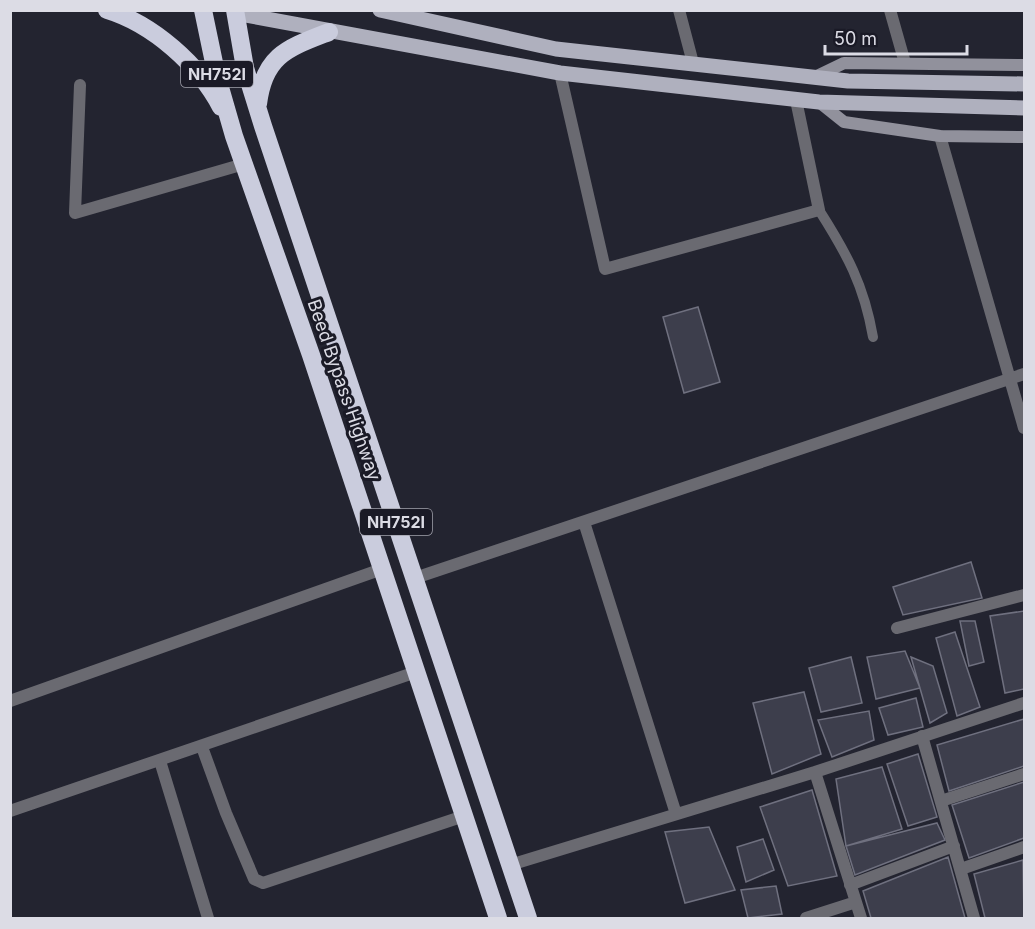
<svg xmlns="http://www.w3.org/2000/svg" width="1035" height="929" viewBox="0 0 1035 929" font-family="Inter,sans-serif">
<rect width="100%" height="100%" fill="#232430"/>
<!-- building -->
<path fill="#3d3e4c" stroke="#6f707f" stroke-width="1.5" d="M 698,307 L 720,382 L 684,393 L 663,317 Z
M 971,562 L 982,598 L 903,615 L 893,587 Z
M 1024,611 L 1024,689 L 1005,693 L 990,616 Z
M 960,621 L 975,621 L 984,662 L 969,666 Z
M 955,632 L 980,707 L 957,716 L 936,638 Z
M 905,651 L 920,688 L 876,699 L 867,657 Z
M 851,657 L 862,703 L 821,712 L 809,668 Z
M 911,657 L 933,666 L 947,713 L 930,723 Z
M 804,692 L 821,754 L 772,774 L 753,703 Z
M 916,698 L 923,727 L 888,735 L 879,708 Z
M 869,711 L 874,740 L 832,757 L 818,720 Z
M 1024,719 L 1024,766 L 949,791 L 937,745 Z
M 918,754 L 937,817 L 908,826 L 887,764 Z
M 882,767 L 902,829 L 846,846 L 836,779 Z
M 1024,782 L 1024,838 L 969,858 L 952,805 Z
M 812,790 L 837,876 L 788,886 L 760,807 Z
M 937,823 L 945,840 L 855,875 L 846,846 Z
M 709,827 L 735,890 L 685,903 L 665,832 Z
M 763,839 L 774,870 L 746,882 L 737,847 Z
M 948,857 L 965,918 L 871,918 L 863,891 Z
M 1023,860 L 1024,918 L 985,918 L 974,874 Z
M 776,886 L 782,914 L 748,918 L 741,890 Z"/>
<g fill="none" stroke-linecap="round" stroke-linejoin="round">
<!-- lane -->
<path stroke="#6a6a71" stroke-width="10" d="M 819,210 C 847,254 864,285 873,337"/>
<!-- street -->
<path stroke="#6a6a71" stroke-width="12" d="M 679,10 L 693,63
M 890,10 L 905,63
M 560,73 L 605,269 L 819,210 L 796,100
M 80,85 L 75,213 L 244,164
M 940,136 L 1024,428
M 584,522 L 676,814
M 415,578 L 1024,374
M 897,628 L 1024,595
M 10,701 L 382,569
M 922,736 L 974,918
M 202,747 L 226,813 L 254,879 L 263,883 L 464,816
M 160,761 L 208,918
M 815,772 L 861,918
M 941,801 L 1024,774
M 10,811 L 416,672
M 510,865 L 815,772 L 1024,703
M 961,869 L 1024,847
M 850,885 L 954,846
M 806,918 L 856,902"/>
<!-- secondary -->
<path stroke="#91919c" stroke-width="12" d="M 815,77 L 844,63 L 1024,65
M 819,102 L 844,122 L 940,136 L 1024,137"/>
<!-- primary -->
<path stroke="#afb0be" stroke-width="15" d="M 380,10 L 556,49 L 848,81 L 1024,84
M 235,13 L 560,73 L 819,102 L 1024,108"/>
<!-- highway -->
<path stroke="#caccdd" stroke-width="18" d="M 107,10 C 153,24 199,65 221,107
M 203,10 L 217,77 L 234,136 L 311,355 L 498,918
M 235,10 L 245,68 L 263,126 L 528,918
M 258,104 C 264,55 288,48 329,32"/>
</g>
<g text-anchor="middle" stroke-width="6" stroke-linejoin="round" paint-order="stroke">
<!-- shield labels -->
<g fill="#1a1a26" stroke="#a2a2ac" stroke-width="1.5">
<rect x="181" y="61" width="72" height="26" rx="4.5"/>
<rect x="360" y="509" width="72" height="26" rx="4.5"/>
</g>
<g font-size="16" font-weight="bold" fill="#dcdce5">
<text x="217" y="80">NH752I</text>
<text x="396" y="528">NH752I</text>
</g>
<!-- street labels -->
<g font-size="18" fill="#dcdce5" stroke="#1a1a26">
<text transform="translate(344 390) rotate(71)" y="6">Beed Bypass Highway</text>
</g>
</g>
<!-- border -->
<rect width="1035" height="929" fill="none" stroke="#dcdce5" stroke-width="24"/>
<!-- scale -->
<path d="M825 45v9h142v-9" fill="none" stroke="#dcdce5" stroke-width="3"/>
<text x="834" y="45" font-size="18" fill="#dcdce5" stroke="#1a1a26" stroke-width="4.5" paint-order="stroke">50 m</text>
</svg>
